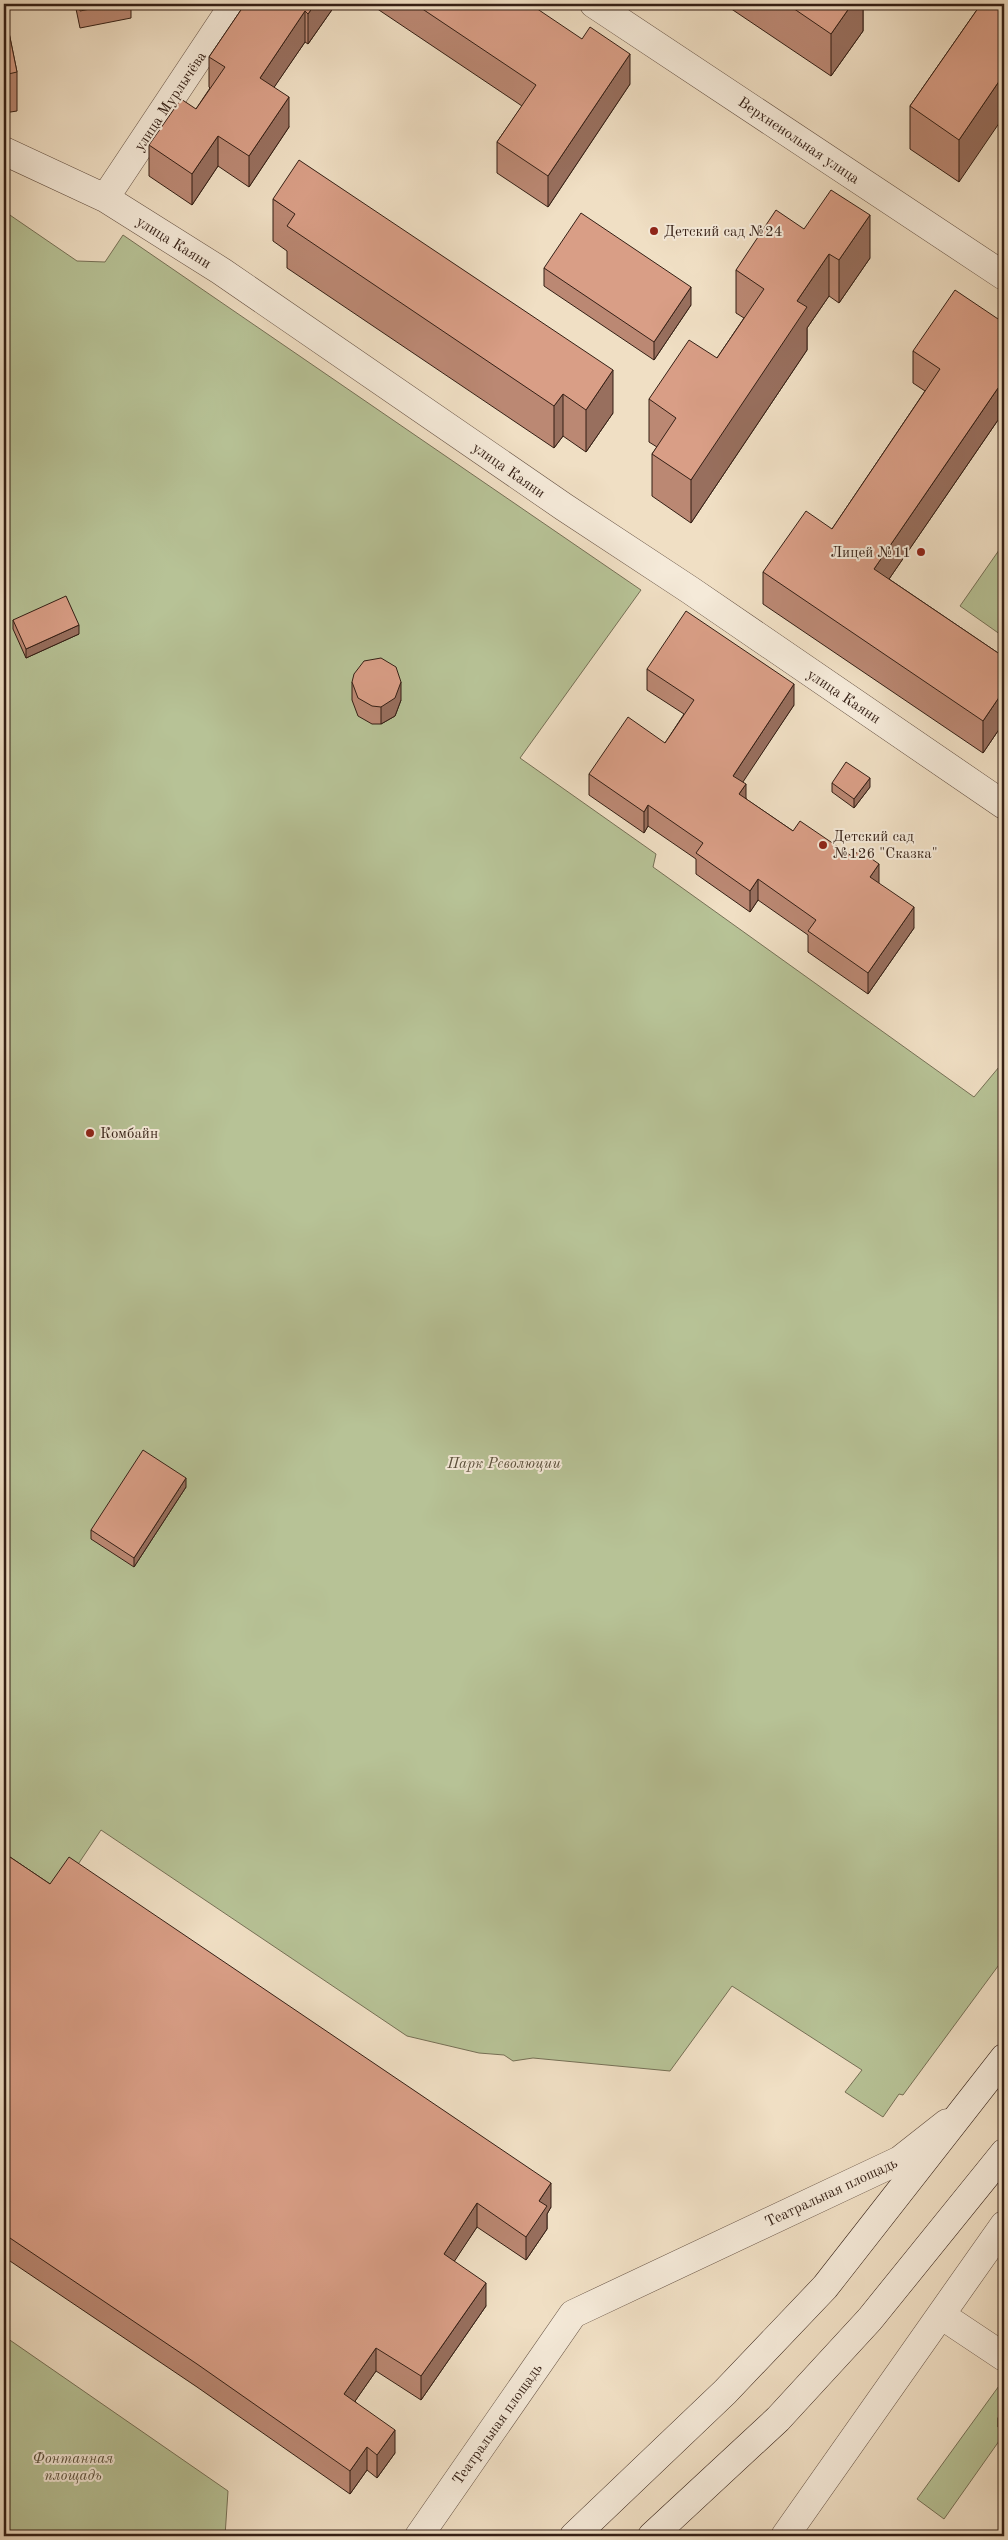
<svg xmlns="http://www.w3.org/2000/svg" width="1008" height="2540" viewBox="0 0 1008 2540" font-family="'Old Standard TT',serif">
<rect width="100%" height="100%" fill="#f0dfc4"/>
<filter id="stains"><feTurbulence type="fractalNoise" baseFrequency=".004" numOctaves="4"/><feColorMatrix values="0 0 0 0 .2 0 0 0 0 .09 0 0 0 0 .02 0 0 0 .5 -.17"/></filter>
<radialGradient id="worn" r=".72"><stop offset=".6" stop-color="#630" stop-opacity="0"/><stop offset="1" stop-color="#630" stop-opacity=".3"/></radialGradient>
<!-- green -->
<path fill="#b7c296" stroke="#767056" d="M 4,211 L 77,261 L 105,262 L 123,235 L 641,590 L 520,758 L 656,854 L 653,867 L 974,1097 L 1004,1061 L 1004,1958 L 903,2095 L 899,2094 L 883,2117 L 845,2092 L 862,2070 L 732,1986 L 670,2071 L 533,2058 L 513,2061 L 504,2055 L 479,2053 L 407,2036 L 101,1830 L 4,1975 Z
M 1004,543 L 1004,637 L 960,606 Z
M 4,2336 L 228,2491 L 225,2536 L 4,2536 Z
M 1004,2379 L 1004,2419 L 998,2427 L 1004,2434 L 944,2519 L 917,2499 Z"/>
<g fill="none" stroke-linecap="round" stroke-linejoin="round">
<defs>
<path id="minor" d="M 941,2315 L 1004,2357
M 419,2536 L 573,2314 L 900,2160 L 947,2123
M 785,2536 L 1004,2225"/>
<path id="tertiary" d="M 594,4 L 1004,276
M 4,151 L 105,198 L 221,271 L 564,507 L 690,590 L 1004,805
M 105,198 L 234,4"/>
<path id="secondary" d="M 574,2536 L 725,2392 L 825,2287 L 1004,2058
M 652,2536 L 778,2419 L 870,2319 L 1004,2153"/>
</defs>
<!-- minor casing -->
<use href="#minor" stroke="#634f41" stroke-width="29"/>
<!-- tertiary casing -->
<use href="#tertiary" stroke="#634f41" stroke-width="29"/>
<!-- secondary casing -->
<use href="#secondary" stroke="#341f15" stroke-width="29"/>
<!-- minor -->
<use href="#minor" stroke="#f5ead9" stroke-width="28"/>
<!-- tertiary -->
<use href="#tertiary" stroke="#f5ead9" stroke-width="28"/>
<!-- secondary -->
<use href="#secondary" stroke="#f5ead9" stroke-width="28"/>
</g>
<!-- wall -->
<path fill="#bb8873" stroke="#341f15" d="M 75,4 L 131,4 L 131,18 L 80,28 Z
M 245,4 L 336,4 L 308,44 L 305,42 L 274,87 L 289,127 L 249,187 L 218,166 L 192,205 L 149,176 L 149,145 L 196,109 L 210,88 L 209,87 L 209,57 Z
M 370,4 L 530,4 L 630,84 L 548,207 L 497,173 L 497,142 L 522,106 Z
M 724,4 L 863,4 L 863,31 L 831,76 Z
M 981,4 L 959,182 L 910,149 L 910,106 Z
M 4,8 L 17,72 L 17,111 L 4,113 Z
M 273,199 L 613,413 L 586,452 L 563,436 L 554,448 L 287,268 L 287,251 L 273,241 Z
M 804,229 L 870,258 L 839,303 L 829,296 L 807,328 L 807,350 L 691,523 L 652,496 L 652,454 L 657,447 L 649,442 L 649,399 L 717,358 L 744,318 L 736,313 L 736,270 Z
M 544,268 L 691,305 L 654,360 L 544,286 Z
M 1004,323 L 1004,424 L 998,420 L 889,579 L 1004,657 L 1004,722 L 983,753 L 763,604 L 763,572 L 832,529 L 925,391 L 913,383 L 913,351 Z
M 13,620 L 79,634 L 26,658 L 13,629 Z
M 647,669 L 794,705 L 742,782 L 746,799 L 793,831 L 879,883 L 914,928 L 868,994 L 808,952 L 808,935 L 758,900 L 750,912 L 696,874 L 696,859 L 648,826 L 644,833 L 589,795 L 589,774 L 665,743 L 684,714 L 647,690 Z
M 352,682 L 401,700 L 395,716 L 381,724 L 372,724 L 358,716 L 352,700 Z
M 832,783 L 870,787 L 854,808 L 832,792 Z
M 186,1487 L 134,1567 L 91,1539 L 91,1530 Z
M 4,1853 L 50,1884 L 551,2207 L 547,2214 L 547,2229 L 526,2260 L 477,2227 L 454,2261 L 486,2306 L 421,2400 L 376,2371 L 355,2401 L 395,2453 L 377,2478 L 367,2470 L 350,2494 L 197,2387 L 4,2257 Z
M 1004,2410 L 1004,2432 L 998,2427 L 998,2418 Z"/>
<!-- shaded-wall -->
<path fill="#986f5e" stroke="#341f15" d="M 315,4 L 336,4 L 308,44 L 308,14 Z
M 852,4 L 863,4 L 863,31 L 831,76 L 831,34 Z
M 305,11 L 305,42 L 260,108 L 260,78 Z
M 630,54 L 630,84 L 548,207 L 548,176 Z
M 1004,74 L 1004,116 L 959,182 L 959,140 Z
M 289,97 L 289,127 L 249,187 L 249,156 Z
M 218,136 L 218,166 L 192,205 L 192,174 Z
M 870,215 L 870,258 L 839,303 L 839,260 Z
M 829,254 L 829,296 L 807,328 L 807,350 L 691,523 L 691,480 L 797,301 Z
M 691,287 L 691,305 L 654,360 L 654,342 Z
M 613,370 L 613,413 L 586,452 L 586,410 Z
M 998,388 L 998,420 L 874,601 L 874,569 Z
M 563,394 L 563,436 L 554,448 L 554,406 Z
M 79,625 L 79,634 L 26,658 L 26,649 Z
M 401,682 L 401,700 L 395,716 L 381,724 L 381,707 Z
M 794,684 L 794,705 L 733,797 L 733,776 Z
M 1004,690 L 1004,722 L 983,753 L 983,721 Z
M 870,778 L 870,787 L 854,808 L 854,799 Z
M 746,784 L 746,806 L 739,794 Z
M 648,805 L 648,826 L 644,833 L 644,812 Z
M 879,864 L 879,886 L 870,877 Z
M 758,879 L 758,900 L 750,912 L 750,891 Z
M 914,907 L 914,928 L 868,994 L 868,973 Z
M 186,1478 L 186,1487 L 134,1567 L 134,1558 Z
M 551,2183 L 551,2207 L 547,2214 L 547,2229 L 526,2260 L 526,2237 L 539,2201 Z
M 477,2203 L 477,2227 L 444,2277 L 444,2254 Z
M 486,2283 L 486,2306 L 421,2400 L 421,2376 Z
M 376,2348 L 376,2371 L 344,2417 L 344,2394 Z
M 395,2430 L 395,2453 L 377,2478 L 377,2455 Z
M 367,2447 L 367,2470 L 350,2494 L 350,2471 Z"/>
<!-- building -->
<path fill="#d99e86" stroke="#341f15" d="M 79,4 L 116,4 L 80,11 Z
M 245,4 L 315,4 L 308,14 L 305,11 L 260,78 L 289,97 L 249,156 L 218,136 L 192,174 L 149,145 L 181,99 L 196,109 L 225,67 L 209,57 Z
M 415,4 L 530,4 L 582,39 L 590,27 L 630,54 L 548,176 L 497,142 L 536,85 Z
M 787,4 L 852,4 L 831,34 Z
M 981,4 L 1004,4 L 1004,74 L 959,140 L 910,106 Z
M 4,8 L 17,72 L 4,75 Z
M 299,160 L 613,370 L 586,410 L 563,394 L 554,406 L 287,226 L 295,214 L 273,199 Z
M 831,190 L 870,215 L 839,260 L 829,254 L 797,301 L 807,307 L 691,480 L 652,454 L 676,418 L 649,399 L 689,340 L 717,358 L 764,289 L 736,270 L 776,210 L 804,229 Z
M 581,213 L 691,287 L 654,342 L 544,268 Z
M 955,290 L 1004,323 L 1004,392 L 998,388 L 874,569 L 1004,657 L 1004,690 L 983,721 L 763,572 L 806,511 L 832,529 L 940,369 L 913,351 Z
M 66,596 L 79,625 L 26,649 L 13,620 Z
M 686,611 L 794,684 L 733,776 L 746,784 L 739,794 L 793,831 L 800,821 L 853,857 L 859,850 L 879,864 L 870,877 L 914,907 L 868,973 L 808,931 L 816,920 L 758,879 L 750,891 L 696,853 L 703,843 L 648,805 L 644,812 L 589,774 L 628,717 L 665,743 L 694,700 L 647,669 Z
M 381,658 L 396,667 L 401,682 L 395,698 L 381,707 L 372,706 L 358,698 L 352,682 L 354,674 L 364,661 Z
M 846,762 L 870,778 L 854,799 L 832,783 Z
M 143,1450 L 186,1478 L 134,1558 L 91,1530 Z
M 4,1853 L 50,1884 L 69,1857 L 551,2183 L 539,2201 L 547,2206 L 526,2237 L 477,2203 L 444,2254 L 486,2283 L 421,2376 L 376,2348 L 344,2394 L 395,2430 L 377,2455 L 367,2447 L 350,2471 L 197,2364 L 4,2234 Z
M 1004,2410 L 1004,2423 L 998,2418 Z"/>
<!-- markers -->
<g fill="#8f2418" stroke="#f5ead9" stroke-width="2">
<circle cx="654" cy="231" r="5"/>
<circle cx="921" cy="552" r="5"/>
<circle cx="823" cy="845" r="5"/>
<circle cx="90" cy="1133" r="5"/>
</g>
<g text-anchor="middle" stroke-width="4" stroke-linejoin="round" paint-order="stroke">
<!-- street labels -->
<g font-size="15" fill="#341f15" stroke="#f5ead9">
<text transform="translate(170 101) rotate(-56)" y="5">улица Мурлычёва</text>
<text transform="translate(799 140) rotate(34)" y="5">Верхненольная улица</text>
<text transform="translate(174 242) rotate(32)" y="5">улица Каяни</text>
<text transform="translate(509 470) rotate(35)" y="5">улица Каяни</text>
<text transform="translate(844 696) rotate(34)" y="5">улица Каяни</text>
<text transform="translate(831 2192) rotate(-25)" y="5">Театральная площадь</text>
<text transform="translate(497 2424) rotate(-55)" y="5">Театральная площадь</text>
</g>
<!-- poi labels -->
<g font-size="15" fill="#341f15" stroke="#f5ead9" text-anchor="start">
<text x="664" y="236">Детский сад №24</text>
<text x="911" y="557" text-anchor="end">Лицей №11</text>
<text x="833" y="841">Детский сад<tspan x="833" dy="17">№126 "Сказка"</tspan></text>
<text x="100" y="1138">Комбайн</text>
</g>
<!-- park labels -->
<g font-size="15" font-style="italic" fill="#5b503c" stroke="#f5ead9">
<text x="504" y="1468">Парк Революции</text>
<text x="73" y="2463">Фонтанная<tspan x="73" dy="17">площадь</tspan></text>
</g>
</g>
<!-- margin -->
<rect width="1008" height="2540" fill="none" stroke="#f0dfc4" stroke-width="20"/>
<rect x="5" y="5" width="998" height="2530" fill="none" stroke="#341f15" stroke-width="2.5"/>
<rect x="10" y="10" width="988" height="2520" fill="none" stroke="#341f15"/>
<rect width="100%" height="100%" filter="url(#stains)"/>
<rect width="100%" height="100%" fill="url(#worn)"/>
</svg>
